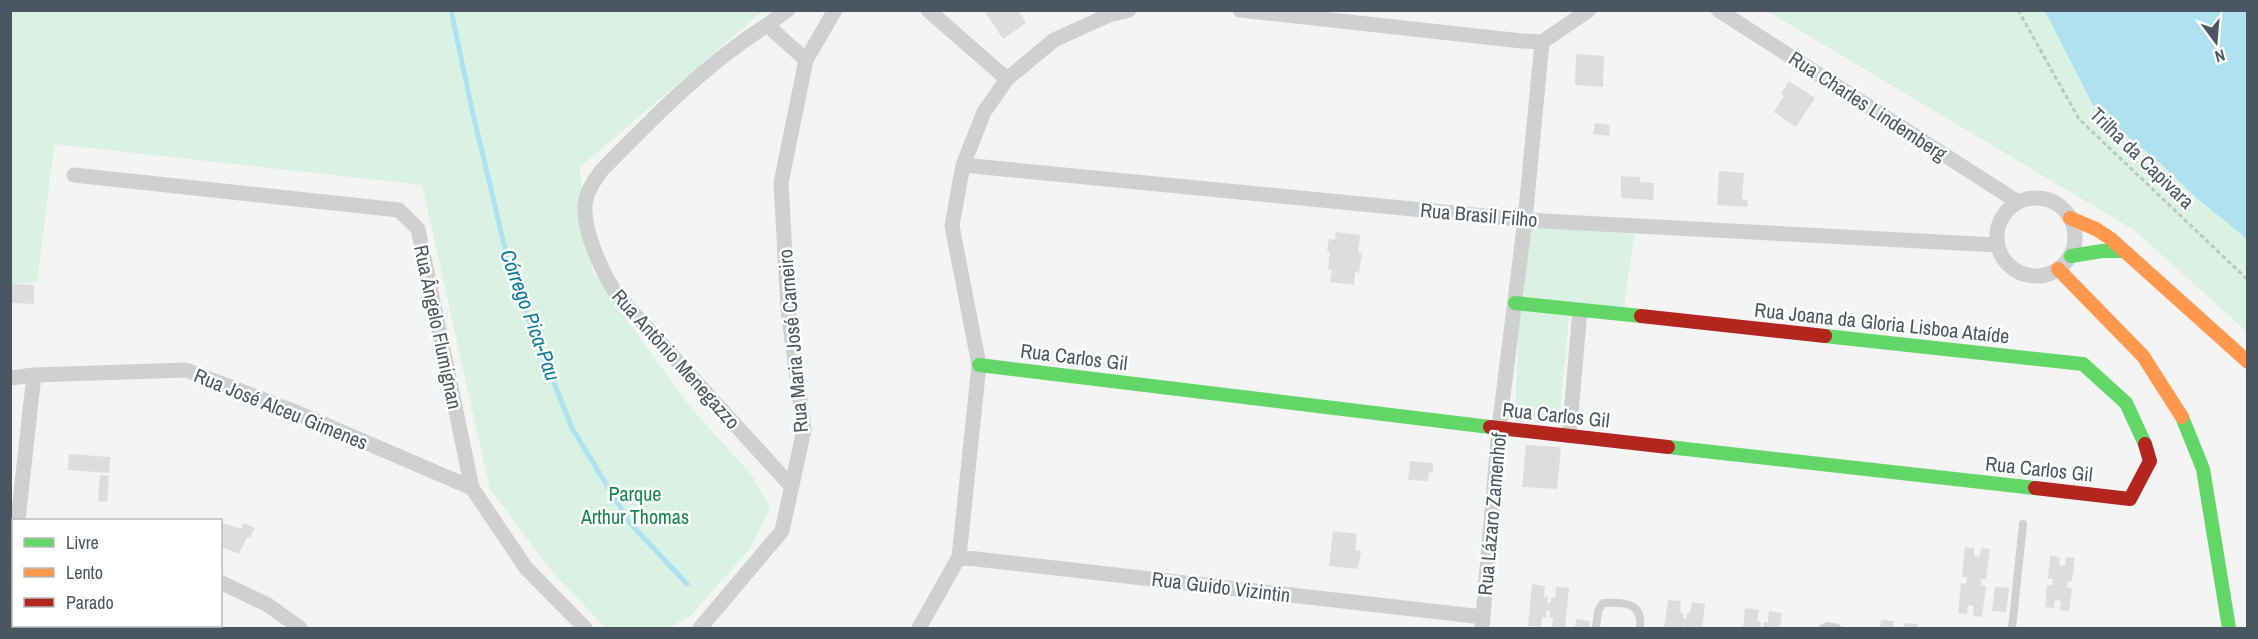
<svg xmlns="http://www.w3.org/2000/svg" width="2258" height="639" viewBox="0 0 2258 639" font-family="'Archivo Narrow',sans-serif">
<rect width="100%" height="100%" fill="#f4f4f4"/>
<!-- green -->
<path fill="#d9f2e3" d="M 11,11 L 763,11 L 579,168 L 593,273 L 690,407 L 751,474 L 770,508 L 749,550 L 691,615 L 669,628 L 606,628 L 554,574 L 490,489 L 422,185 L 54,144 L 37,282 L 11,284 Z
M 1767,11 L 2247,11 L 2247,332 L 2134,230 Z
M 1529,224 L 1634,234 L 1624,309 L 1524,299 Z
M 1519,309 L 1569,316 L 1559,424 L 1515,421 Z"/>
<!-- water -->
<path fill="#aee2f0" d="M 2045,11 L 2247,11 L 2247,239 L 2198,199 L 2157,160 L 2096,111 Z"/>
<g fill="none" stroke-linecap="round" stroke-linejoin="round">
<!-- stream -->
<path stroke="#aee2f0" stroke-width="5" d="M 451,10 L 471,105 L 511,274 L 572,428 L 630,523 L 687,584"/>
</g>
<!-- building -->
<path fill="#ddddde" d="M 984,10 L 1018,10 L 1026,23 L 1003,39 Z
M 1576,54 L 1604,56 L 1603,87 L 1575,85 Z
M 1789,81 L 1815,98 L 1796,127 L 1774,112 L 1784,96 L 1781,94 Z
M 1595,123 L 1610,125 L 1609,136 L 1593,134 Z
M 1719,171 L 1744,173 L 1742,199 L 1748,200 L 1747,207 L 1717,205 Z
M 1621,176 L 1640,177 L 1640,182 L 1654,183 L 1653,200 L 1621,198 Z
M 1336,232 L 1360,235 L 1358,252 L 1362,253 L 1359,273 L 1355,272 L 1354,285 L 1330,282 L 1332,270 L 1328,270 L 1330,252 L 1327,251 L 1329,239 L 1335,240 Z
M 12,284 L 34,285 L 34,304 L 11,303 Z
M 1526,445 L 1561,447 L 1557,489 L 1522,487 Z
M 69,454 L 110,457 L 109,473 L 68,470 Z
M 1410,461 L 1433,463 L 1433,473 L 1429,472 L 1428,481 L 1408,480 Z
M 100,475 L 109,476 L 107,502 L 98,501 Z
M 220,522 L 241,529 L 244,523 L 255,528 L 250,538 L 247,537 L 239,554 L 220,546 Z
M 1333,531 L 1357,534 L 1355,550 L 1361,551 L 1358,569 L 1329,566 Z
M 1965,547 L 1974,548 L 1974,556 L 1980,557 L 1981,548 L 1990,549 L 1986,579 L 1981,579 L 1981,585 L 1986,586 L 1982,617 L 1973,616 L 1974,606 L 1968,605 L 1967,614 L 1958,613 L 1961,583 L 1966,584 L 1967,577 L 1962,577 Z
M 2050,556 L 2060,557 L 2059,565 L 2065,566 L 2066,557 L 2075,558 L 2072,581 L 2068,581 L 2067,587 L 2072,588 L 2069,611 L 2060,610 L 2061,601 L 2055,600 L 2054,608 L 2045,607 L 2047,585 L 2052,585 L 2053,579 L 2048,579 Z
M 1532,584 L 1545,586 L 1544,597 L 1548,597 L 1547,603 L 1550,603 L 1551,598 L 1555,598 L 1556,587 L 1569,588 L 1565,628 L 1552,628 L 1553,618 L 1549,618 L 1550,611 L 1546,611 L 1546,618 L 1542,617 L 1541,627 L 1528,626 Z
M 1995,587 L 2009,588 L 2006,612 L 1992,611 Z
M 1668,600 L 1681,601 L 1680,612 L 1683,613 L 1683,618 L 1686,619 L 1687,613 L 1690,613 L 1692,602 L 1705,604 L 1702,628 L 1685,628 L 1685,626 L 1682,626 L 1682,628 L 1664,628 Z
M 1745,608 L 1759,610 L 1757,621 L 1761,622 L 1760,628 L 1743,628 Z
M 1769,611 L 1782,613 L 1780,628 L 1763,628 L 1764,622 L 1768,622 Z
M 1576,619 L 1590,621 L 1589,628 L 1575,628 Z
M 1881,620 L 1894,621 L 1893,628 L 1880,628 Z
M 1905,623 L 1918,624 L 1917,628 L 1904,628 Z"/>
<g fill="none" stroke-linecap="round" stroke-linejoin="round">
<!-- path -->
<path stroke="#bcc7c4" stroke-width="3" stroke-dasharray="4.5 3" stroke-linecap="butt" d="M 2018,10 L 2079,119 L 2248,280"/>
<!-- lane -->
<path stroke="#ced0d2" stroke-width="8" d="M 1596,628 L 1598,611 L 1603,603 C 1624,602 1643,602 1640,628
M 1823,628 L 1828,626 L 1837,628
M 2012,628 L 2023,524"/>
<!-- street -->
<path stroke="#ced0d2" stroke-width="15" d="M 928,10 L 1007,79
M 1240,10 L 1522,41 L 1542,42 L 1589,10
M 1718,10 L 2018,202
M 767,25 L 788,10
M 963,165 L 1525,220 L 1997,245
M 74,175 L 399,210 L 418,229 L 472,488 L 526,568 L 585,628
M1997 237a39 39 0 1 1 78 0a39 39 0 1 1-78 0Z
M 10,378 L 34,375 L 186,370 L 293,411 L 472,488
M 1569,436 L 1580,310
M 792,487 L 618,296 C 603,276 583,230 585,205 C 586,192 594,181 601,171 C 653,118 704,65 767,25 L 806,60
M 18,520 L 34,375
M 10,553 L 14,552
M 959,557 L 1483,617
M 220,582 L 268,605 L 300,628
M 700,628 L 782,531 L 804,430 L 788,309 L 781,183 L 806,60 L 835,10
M 919,628 L 959,557 L 979,365 L 952,226 L 963,165 L 984,112 L 1007,79 L 1054,40 L 1109,15 L 1129,10
M 1482,628 L 1499,428 L 1525,220 L 1542,42"/>
<!-- fast -->
<path stroke="#63d668" stroke-width="14" d="M 2071,256 L 2102,251 L 2123,251
M 1515,303 L 1641,316
M 1825,336 L 2083,364 L 2126,403 L 2145,444
M 979,365 L 1490,427
M 2182,417 L 2203,469 L 2229,628
M 1668,447 L 2035,488"/>
<!-- slow -->
<path stroke="#ff974d" stroke-width="14" d="M 2070,218 L 2096,229 L 2111,239 L 2248,362
M 2058,269 L 2143,356 L 2182,417"/>
<!-- jam -->
<path stroke="#b3261e" stroke-width="14" d="M 1641,316 L 1825,336
M 1490,427 L 1668,447
M 2035,488 L 2130,499 L 2150,461 L 2145,444"/>
</g>
<g text-anchor="middle" stroke-width="5" stroke-linejoin="round" paint-order="stroke">
<!-- street labels -->
<g font-size="20" fill="#4a5661" stroke="#fff">
<text transform="translate(1868 106) rotate(33)" y="7">Rua Charles Lindemberg</text>
<text transform="translate(2142 158) rotate(44)" y="7">Trilha da Capivara</text>
<text transform="translate(1479 215) rotate(5)" y="7">Rua Brasil Filho</text>
<text transform="translate(1882 323) rotate(6)" y="7">Rua Joana da Gloria Lisboa Ataíde</text>
<text transform="translate(438 327) rotate(78)" y="7">Rua Ângelo Flumignan</text>
<text transform="translate(793 341) rotate(-95)" y="7">Rua Maria José Carneiro</text>
<text transform="translate(1074 357) rotate(7)" y="7">Rua Carlos Gil</text>
<text transform="translate(676 359) rotate(48)" y="7">Rua Antônio Menegazzo</text>
<text transform="translate(281 409) rotate(22)" y="7">Rua José Alceu Gimenes</text>
<text transform="translate(1556 415) rotate(6)" y="7">Rua Carlos Gil</text>
<text transform="translate(2039 469) rotate(6)" y="7">Rua Carlos Gil</text>
<text transform="translate(1492 514) rotate(-85)" y="7">Rua Lázaro Zamenhof</text>
<text transform="translate(1221 587) rotate(7)" y="7">Rua Guido Vizintin</text>
</g>
<!-- park labels -->
<g font-size="20" fill="#17864f" stroke="#fff">
<text x="635" y="501">Parque<tspan x="635" dy="23">Arthur Thomas</tspan></text>
</g>
<!-- water labels -->
<g font-size="21" font-style="italic" fill="#0c7c9b" stroke="#fff">
<text transform="translate(530 315) rotate(70)" y="7">Córrego Pica-Pau</text>
</g>
</g>
<!-- border -->
<rect width="2258" height="639" fill="none" stroke="#4a5661" stroke-width="24"/>
<!-- legend -->
<rect x="12" y="519" width="210" height="108" fill="#ffffff" stroke="#b7bbc0" stroke-width="1.5"/>
<rect x="24" y="538" width="30" height="9" fill="#63d668" stroke="#b7bbc0" stroke-width="1.5"/>
<text x="66" y="549" font-size="18" fill="#4a5661">Livre</text>
<rect x="24" y="568" width="30" height="9" fill="#ff974d" stroke="#b7bbc0" stroke-width="1.5"/>
<text x="66" y="579" font-size="18" fill="#4a5661">Lento</text>
<rect x="24" y="598" width="30" height="9" fill="#b3261e" stroke="#b7bbc0" stroke-width="1.5"/>
<text x="66" y="609" font-size="18" fill="#4a5661">Parado</text>
<!-- north arrow -->
<g transform="translate(2216 42) rotate(164)" stroke="#ffffff" stroke-width="4.5" paint-order="stroke">
<path d="M0-4.5L10 22L0 15L-10 22Z" fill="#4a5661"/>
<text y="-9" font-size="16" font-weight="bold" text-anchor="middle" fill="#4a5661">N</text>
</g>
</svg>
